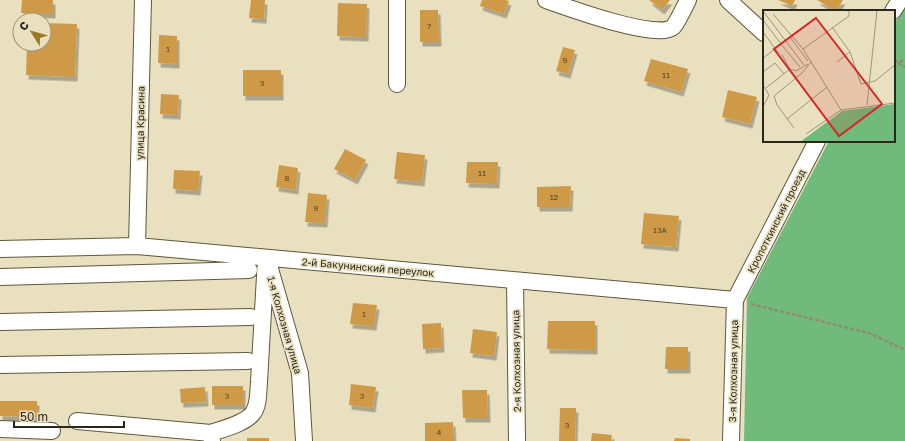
<svg xmlns="http://www.w3.org/2000/svg" width="905" height="441" viewBox="0 0 905 441" font-family="'Golos Text',sans-serif">
<defs>
<filter id="shadow"><feDropShadow dx="2.5" dy="4.5" stdDeviation="0" flood-color="#0004"/></filter>
</defs>
<rect width="100%" height="100%" fill="#e9e0c0"/>
<!-- forest -->
<path fill="#70bb7b" d="M 905,6 L 905,441 L 744,441 L 747,298 L 829,141 L 894,141 L 894,24 Z"/>
<!-- building -->
<path fill="#ce9a46" filter="url(#shadow)" d="M 22,0 L 53,0 L 53,14 L 21,13 Z
M 251,0 L 265,0 L 264,19 L 249,18 Z
M 482,0 L 505,0 L 509,1 L 504,14 L 480,6 Z
M 649,0 L 670,0 L 662,10 Z
M 778,0 L 795,0 L 792,6 Z
M 817,0 L 843,0 L 836,11 Z
M 338,3 L 367,4 L 366,37 L 337,36 Z
M 420,10 L 438,10 L 439,42 L 420,42 Z
M 44,23 L 77,24 L 75,77 L 26,75 L 27,44 L 44,44 Z
M 159,35 L 177,36 L 177,64 L 158,63 Z
M 563,47 L 575,50 L 568,74 L 556,71 Z
M 651,59 L 688,69 L 681,92 L 644,81 Z
M 243,70 L 281,70 L 281,96 L 243,96 Z
M 728,90 L 757,97 L 750,124 L 722,117 Z
M 161,94 L 179,95 L 178,115 L 160,114 Z
M 345,149 L 366,160 L 355,180 L 334,169 Z
M 397,152 L 425,155 L 422,182 L 394,179 Z
M 467,162 L 498,162 L 497,184 L 466,183 Z
M 279,165 L 298,168 L 296,190 L 276,187 Z
M 174,170 L 200,171 L 198,191 L 173,189 Z
M 571,186 L 570,207 L 537,207 L 537,187 Z
M 308,193 L 327,195 L 325,223 L 305,222 Z
M 644,213 L 679,216 L 676,247 L 641,244 Z
M 353,303 L 377,305 L 374,326 L 350,324 Z
M 548,321 L 595,321 L 595,350 L 547,349 Z
M 441,323 L 442,348 L 423,349 L 422,324 Z
M 473,329 L 497,332 L 494,356 L 470,353 Z
M 666,347 L 688,347 L 688,369 L 665,369 Z
M 351,384 L 376,387 L 373,408 L 349,405 Z
M 212,386 L 243,386 L 243,405 L 212,405 Z
M 205,387 L 206,402 L 181,403 L 180,389 Z
M 462,390 L 487,390 L 488,418 L 463,418 Z
M 0,401 L 37,401 L 37,417 L 0,416 Z
M 560,408 L 576,408 L 575,441 L 559,441 Z
M 453,422 L 454,441 L 425,441 L 425,423 Z
M 592,433 L 612,435 L 611,441 L 591,441 Z
M 247,438 L 269,438 L 269,441 L 247,441 Z
M 675,438 L 690,439 L 690,441 L 674,441 Z"/>
<g fill="none" stroke-linecap="round" stroke-linejoin="round">
<defs>
<path id="minor" d="M 546,0 C 566,7 658,41 673,27 C 677,23 685,6 688,0
M 728,0 L 764,33
M 893,11 L 900,0
M 397,84 L 397,0
M 137,246 L 143,0
M 0,249 L 137,246 L 735,300
M 270,269 L 300,373 L 304,441
M 0,277 L 249,270
M 515,281 L 517,441
M 0,322 L 251,317
M 0,365 L 248,361
M 77,421 L 211,433 L 212,441
M 0,429 L 52,431
M 211,433 C 223,429 246,423 253,413 C 259,405 258,392 259,382 L 266,258
M 731,441 L 735,300 L 817,141"/>
</defs>
<!-- minor casing -->
<use href="#minor" stroke="#5f573b" stroke-width="18"/>
<!-- path -->
<path stroke="#918b74" stroke-width="2.5" stroke-dasharray="4 2" stroke-linecap="butt" d="M 894,60 L 898,62 L 905,60
M 898,63 L 905,67
M 751,304 L 869,333 L 905,350"/>
<!-- minor -->
<use href="#minor" stroke="#fff" stroke-width="16"/>
</g>
<g text-anchor="middle" stroke-width="3.5" stroke-linejoin="round" paint-order="stroke">
<!-- number labels -->
<g font-size="8" fill="#544426">
<text x="429" y="29">7</text>
<text x="168" y="52">1</text>
<text x="565" y="63">9</text>
<text x="666" y="78">11</text>
<text x="262" y="86">3</text>
<text x="482" y="176">11</text>
<text x="287" y="181">8</text>
<text x="554" y="200">12</text>
<text x="316" y="211">9</text>
<text x="660" y="233">13А</text>
<text x="364" y="317">1</text>
<text x="227" y="399">3</text>
<text x="362" y="399">3</text>
<text x="567" y="428">3</text>
<text x="439" y="435">4</text>
</g>
<!-- street labels -->
<g font-size="10" fill="#2b271b" stroke="#e9e0c0">
<text transform="translate(140 123) rotate(-89)" y="4">улица Красина</text>
<text transform="translate(776 221) rotate(-63)" y="4">Кропоткинский проезд</text>
<text transform="translate(368 267) rotate(5)" y="4">2-й Бакунинский переулок</text>
<text transform="translate(285 325) rotate(74)" y="4">1-я Колхозная улица</text>
<text transform="translate(516 361) rotate(-91)" y="4">2-я Колхозная улица</text>
<text transform="translate(733 371) rotate(-89)" y="4">3-я Колхозная улица</text>
</g>
</g>
<!-- overview -->
<g transform="translate(763 10)">
<rect width="132" height="132" fill="#e9e0c0"/>
<path d="M 132,94 L 132,132 L 37,132 L 79,101 Z" fill="#70bb7b"/>
<path fill="none" stroke="#9d967e" stroke-width="1" d="M 0,1 L 41,55M 10,4 L 40,39 L 78,100M 0,10 L 18,34 L 29,25M 69,17 L 87,42 L 98,74 L 112,71 L 132,55M 0,22 L 16,44M 27,27 L 45,51M 18,34 L 37,57M 40,39 L 86,6 L 86,0M 0,48 L 12,39M 74,52 L 87,42M 27,59 L 33,61 L 45,54M 0,62 L 12,53 L 21,64M 0,75 L 6,85 L 0,97M 3,78 L 27,59 L 19,45M 104,95 L 114,0M 24,109 L 64,77M 31,118 L 14,95 L 11,86 L 39,63 L 48,52M 43,124 L 78,100 L 132,93"/>
<path fill="#d62828" fill-opacity="0.15" stroke="#d62828" stroke-width="2" d="M 53,8 L 119,94 L 76,126 L 11,39 Z"/>
<rect width="132" height="132" fill="none" stroke="#2b271b" stroke-width="2"/>
</g>
<!-- north arrow -->
<g transform="translate(32 32) rotate(307)"><circle r="19" fill="#e9e0c0" stroke="#9d967e"/>
<path d="M0-3L7 15L0 10L-7 15Z" fill="#9a7923"/>
<text y="-6" font-size="11" font-weight="bold" text-anchor="middle" fill="#2b271b">С</text>
</g>
<!-- scale -->
<path d="M14 421v6h110v-6" fill="none" stroke="#2b271b" stroke-width="2"/>
<text x="20" y="421" font-size="12" fill="#2b271b" stroke="#e9e0c0" stroke-width="3" paint-order="stroke">50 m</text>
</svg>
